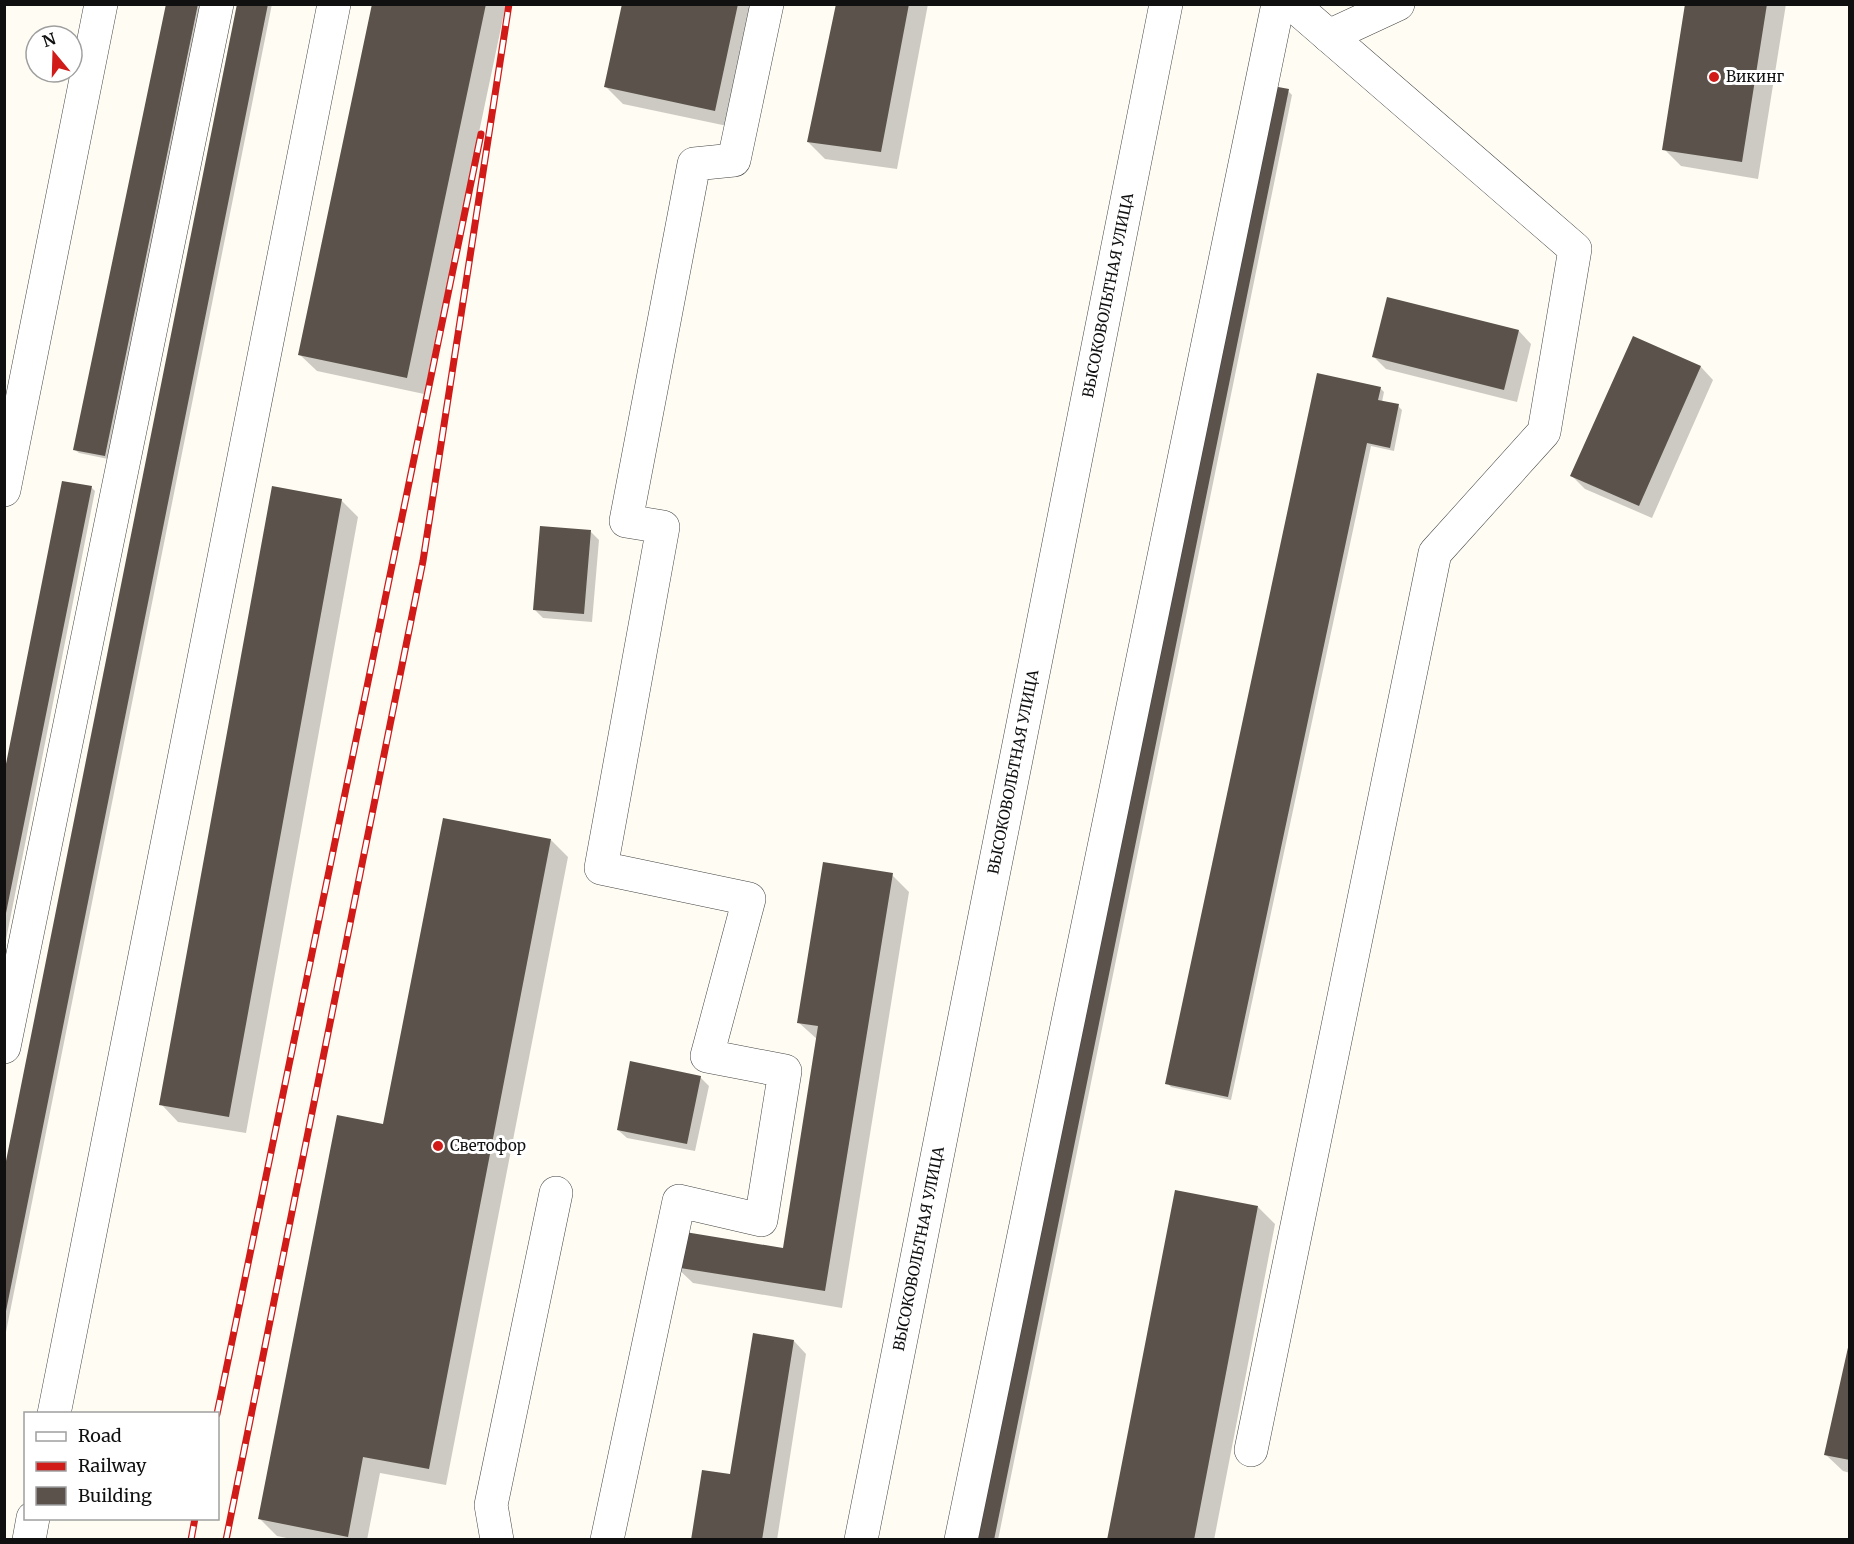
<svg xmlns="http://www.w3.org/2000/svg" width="1854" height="1544" viewBox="0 0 1854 1544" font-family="Merriweather,serif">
<rect width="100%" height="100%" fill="#fffdf3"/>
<!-- shadow -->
<path fill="#0003" d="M 167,4 L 202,4 L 108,459 L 79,453 L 75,450 Z
M 239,4 L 272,4 L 4,1342 L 4,1174 Z
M 373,4 L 506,4 L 424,394 L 317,371 L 299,354 Z
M 623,4 L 758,4 L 732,127 L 623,104 L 606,87 Z
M 837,4 L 928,4 L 897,169 L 825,159 L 808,142 Z
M 1687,4 L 1786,4 L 1758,179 L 1681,166 L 1664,149 Z
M 1288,91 L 1292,95 L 998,1540 L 961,1540 Z
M 1519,331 L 1531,344 L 1517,402 L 1386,369 L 1373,356 Z
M 1633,338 L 1701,367 L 1713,380 L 1652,518 L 1585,489 L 1572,476 Z
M 1380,388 L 1384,392 L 1382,402 L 1398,406 L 1402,410 L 1394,451 L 1371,446 L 1231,1100 L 1171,1087 L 1167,1083 Z
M 91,487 L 95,491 L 4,950 L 4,782 Z
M 341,500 L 358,517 L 246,1133 L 178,1122 L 161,1104 Z
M 591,532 L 599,540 L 592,622 L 543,618 L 534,609 Z
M 551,840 L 568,857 L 446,1485 L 380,1473 L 367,1540 L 296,1540 L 277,1536 L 260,1519 L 385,1126 Z
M 892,875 L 909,892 L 842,1308 L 693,1283 L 675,1266 L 784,1249 L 818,1040 L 798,1022 Z
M 700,1077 L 709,1086 L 695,1151 L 627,1138 L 618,1130 Z
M 1258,1207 L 1275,1224 L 1214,1540 L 1108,1540 Z
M 794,1341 L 806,1354 L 777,1540 L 693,1540 L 731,1476 Z
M 1850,1346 L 1850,1473 L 1843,1471 L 1825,1454 Z"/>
<!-- building -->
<path fill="#5a524b" d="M 166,4 L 198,4 L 105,456 L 73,450 Z
M 237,4 L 268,4 L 5,1316 L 5,1166 Z
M 372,4 L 486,4 L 407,378 L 298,355 Z
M 622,4 L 738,4 L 715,111 L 604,87 Z
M 836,4 L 909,4 L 881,152 L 807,142 Z
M 1685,4 L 1767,4 L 1742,162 L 1662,150 Z
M 1256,83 L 1289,89 L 994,1540 L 960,1540 Z
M 1387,297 L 1519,330 L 1504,390 L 1372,357 Z
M 1633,336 L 1701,366 L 1639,506 L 1570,476 Z
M 1317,373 L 1381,387 L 1378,400 L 1399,404 L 1390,448 L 1367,443 L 1228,1097 L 1165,1084 Z
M 62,481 L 92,486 L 4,923 L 4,774 Z
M 272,486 L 342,499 L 229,1117 L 159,1105 Z
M 540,526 L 591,530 L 584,614 L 533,610 Z
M 443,818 L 551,839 L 429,1469 L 363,1457 L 348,1537 L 258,1519 L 337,1115 L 383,1124 Z
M 823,862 L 893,873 L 825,1291 L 674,1267 L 679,1231 L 783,1248 L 818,1026 L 797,1023 Z
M 630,1061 L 701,1076 L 687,1144 L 617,1130 Z
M 1175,1190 L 1258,1206 L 1194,1540 L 1107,1540 Z
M 753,1333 L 794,1340 L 762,1540 L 691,1540 L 702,1470 L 730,1474 Z
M 1849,1343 L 1850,1343 L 1850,1460 L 1824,1455 Z"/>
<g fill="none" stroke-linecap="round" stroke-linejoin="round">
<defs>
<g id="minor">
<path d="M 1329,36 L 1398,4"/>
<path d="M 4,490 L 101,4"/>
<path d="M 4,1047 L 217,4"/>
<path d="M 54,1414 L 334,4"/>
<path d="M 1251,1450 L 1435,553 L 1544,432 L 1575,249 L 1292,4"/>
<path d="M 29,1540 L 33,1518"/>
<path d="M 497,1540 L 491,1505 L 556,1193"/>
<path d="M 607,1540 L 679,1201 L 761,1220 L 785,1071 L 707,1056 L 749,899 L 601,868 L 663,527 L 626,521 L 694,164 L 734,160 L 767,4"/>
<path id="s1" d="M 861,1540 L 1166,4"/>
<path d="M 961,1540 L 1278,4"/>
</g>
</defs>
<!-- minor casing -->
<use href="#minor" stroke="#434343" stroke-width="34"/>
<!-- minor -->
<use href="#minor" stroke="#fff" stroke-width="33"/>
<defs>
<path id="rail" d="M 217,1414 L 481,134
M 191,1540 L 195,1518
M 226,1540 L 423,561 L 509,4"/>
</defs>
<!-- rail casing -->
<use href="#rail" stroke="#d01b19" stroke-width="7"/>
<!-- rail -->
<use href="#rail" stroke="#fff" stroke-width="4.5" stroke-dasharray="14" stroke-linecap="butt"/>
</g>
<!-- markers -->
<g fill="#d01b19" stroke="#fff" stroke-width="2">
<circle cx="1714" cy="77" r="6"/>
<circle cx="438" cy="1146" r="6"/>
</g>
<g text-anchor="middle" stroke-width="6" stroke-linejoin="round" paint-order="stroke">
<!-- poi labels -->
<g font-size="15" fill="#101010" stroke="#fff" text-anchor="start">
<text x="1726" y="82">Викинг</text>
<text x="450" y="1151">Светофор</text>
</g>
<!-- street labels -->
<g font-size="15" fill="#101010" stroke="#fff">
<text dy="5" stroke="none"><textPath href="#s1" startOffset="1269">ВЫСОКОВОЛЬТНАЯ УЛИЦА</textPath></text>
<text dy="5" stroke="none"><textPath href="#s1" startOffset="783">ВЫСОКОВОЛЬТНАЯ УЛИЦА</textPath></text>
<text dy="5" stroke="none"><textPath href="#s1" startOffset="297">ВЫСОКОВОЛЬТНАЯ УЛИЦА</textPath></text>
</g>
</g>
<!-- border -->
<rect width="1854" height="1544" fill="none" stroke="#101010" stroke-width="12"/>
<!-- legend -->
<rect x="24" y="1412" width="195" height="108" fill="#ffffff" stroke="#9f9f9f" stroke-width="1.5"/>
<rect x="36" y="1432" width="30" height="9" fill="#ffffff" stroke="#9f9f9f" stroke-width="1.5"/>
<text x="78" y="1442" font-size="18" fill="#101010">Road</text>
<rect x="36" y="1462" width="30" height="9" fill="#d01b19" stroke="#9f9f9f" stroke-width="1.5"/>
<text x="78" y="1472" font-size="18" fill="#101010">Railway</text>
<rect x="36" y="1487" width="30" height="18" fill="#5a524b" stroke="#9f9f9f" stroke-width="1.5"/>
<text x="78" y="1502" font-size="18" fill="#101010">Building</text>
<!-- north arrow -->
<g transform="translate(54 54) rotate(341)"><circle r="28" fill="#ffffff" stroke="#9f9f9f" stroke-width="1.5"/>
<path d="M0-4.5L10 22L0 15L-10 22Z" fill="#d01b19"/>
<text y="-9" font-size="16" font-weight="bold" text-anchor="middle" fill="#101010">N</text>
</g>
</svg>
